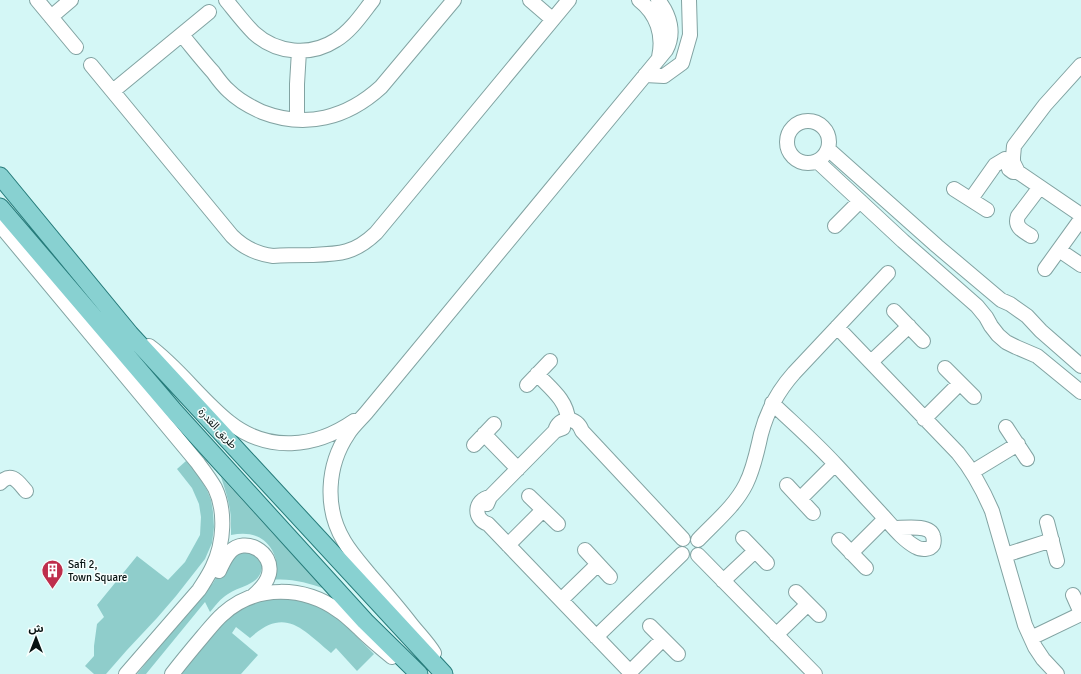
<svg xmlns="http://www.w3.org/2000/svg" width="1081" height="674" viewBox="0 0 1081 674" font-family="Signika,'Noto Sans Arabic',sans-serif">
<rect width="100%" height="100%" fill="#d4f7f6"/>
<!-- green -->
<path fill="#8fcdcb" d="M 186,461 L 194,468 L 200,478 L 207,490 L 211,500 L 213,512 L 214,527 L 212,543 L 205,559 L 176,596 L 157,618 L 127,650 L 106,674 L 94,674 L 85,666 L 94,656 L 94,646 L 97,624 L 104,617 L 97,605 L 137,556 L 168,580 L 185,562 L 200,535 L 201,517 L 199,504 L 192,488 L 177,469 Z
M 221,477 L 275,536 L 325,589 C 308,583 291,578 272,580 C 273,576 276,572 276,568 C 277,561 275,556 272,550 C 262,534 248,532 231,535 C 231,531 231,526 231,522 C 231,507 226,492 221,477 Z
M 247,548 L 263,562 C 261,586 246,583 228,594 C 221,598 215,606 210,612 L 205,602 L 146,674 L 137,674 L 198,599 L 213,583 L 226,561 Z
M 271,596 L 316,603 L 339,619 L 374,654 L 357,671 L 336,648 L 331,653 C 302,629 285,606 250,638 L 236,627 L 232,633 L 258,655 L 241,674 L 177,674 L 217,624 L 240,606 Z"/>
<g fill="none" stroke-linecap="round" stroke-linejoin="round">
<defs>
<path id="minor" d="M 37,0 L 76,47
M 226,0 C 235,11 244,23 254,33 C 276,53 310,57 336,40 C 351,31 362,14 373,0
M 530,0 L 552,19
M 639,0 C 657,14 664,35 659,57
M 51,17 L 71,0
M 182,35 C 192,47 202,60 213,72 C 218,79 223,86 229,91 C 238,100 251,107 262,112 C 306,129 347,118 381,87 L 454,0
M 91,65 L 232,236 C 244,248 257,254 273,256 C 286,255 298,255 311,255 C 339,254 354,254 376,233 L 569,0
M 645,75 L 664,76 L 682,63 L 690,35 L 689,0
M 113,91 L 209,12
M 297,120 L 297,84 L 299,51
M787 142a21 21 0 1 1 42 0a21 21 0 1 1-42 0Z
M 828,149 L 937,246 L 1001,300 L 1010,304 L 1027,316 L 1041,331 L 1081,366
M 817,161 L 903,241 L 977,306 L 986,317 L 991,326 L 998,335 L 1006,342 L 1016,347 L 1037,356 L 1081,392
M 1009,169 L 1013,172 L 1018,172 L 1081,215
M 1018,172 L 1013,162 L 1013,157 L 1014,146 L 1045,105 L 1081,65
M 954,189 L 987,210
M 971,199 L 995,165 L 1005,159
M 0,225 L 197,462 C 203,470 210,479 215,488 C 226,511 224,543 213,566 C 209,575 204,582 199,590 L 126,674
M 835,226 L 860,201
M 1031,236 C 1023,231 1014,227 1018,216 L 1040,187
M 1059,250 L 1081,265
M 1045,269 L 1081,219
M 894,311 L 923,341
M 837,327 L 958,453 C 973,471 983,490 992,511 L 1025,625 L 1035,647 L 1043,659 L 1057,674
M 149,346 C 179,368 200,399 229,422 C 268,453 315,448 354,421
M 871,362 L 909,326
M 945,368 L 974,397
M 537,374 C 550,388 567,400 568,420
M 527,385 L 550,361
M 772,403 C 794,424 816,443 836,465 C 852,482 867,499 883,516 C 893,527 903,540 916,547 C 921,550 930,550 933,545 C 934,542 934,539 933,536 C 930,524 904,528 894,528
M 924,419 L 960,383
M 1006,427 L 1027,459
M 555,431 C 559,416 577,416 582,431 L 683,539
M 484,434 L 518,469
M 474,445 L 494,424
M 972,472 L 1018,444
M 0,483 C 12,471 18,482 26,491
M 787,485 L 813,513
M 529,496 L 558,524
M 490,497 C 474,500 473,519 488,524 L 632,674
M 800,499 L 835,464
M 487,504 L 490,497 L 555,431 L 563,428
M 1047,522 L 1057,561
M 743,538 L 767,563
M 698,540 C 715,522 735,506 746,484 C 754,468 757,451 761,434 C 767,411 778,391 794,373 L 888,273
M 839,540 L 866,568
M 508,545 L 543,510
M 585,550 L 610,577
M 851,553 L 885,519
M 698,555 L 815,674
M 1005,555 L 1052,540
M 219,571 C 222,565 225,557 230,552 C 245,536 274,552 269,574 C 267,583 260,590 253,596
M 723,581 L 755,551
M 796,592 L 819,615
M 1073,595 L 1081,613
M 561,600 L 598,564
M 650,626 L 678,654
M 776,635 L 808,604
M 596,637 L 682,554
M 1031,638 L 1081,614
M 434,653 C 428,643 419,634 411,624 C 398,607 384,591 370,575 C 361,564 351,553 344,541 C 324,508 327,465 348,434 C 353,426 360,420 366,413 L 666,50 C 675,33 670,15 658,0
M 630,672 L 663,639
M 172,674 C 182,661 192,649 203,636 C 209,629 216,620 223,614 C 256,584 304,586 339,611 C 347,616 353,623 360,629 C 370,639 381,648 392,657"/>
<path id="major" d="M 0,176 L 130,334 L 444,674
M 0,207 L 175,412 L 365,621 L 419,674"/>
</defs>
<!-- minor casing -->
<use href="#minor" stroke="#82a3a2" stroke-width="16"/>
<!-- major casing -->
<use href="#major" stroke="#267b7a" stroke-width="19"/>
<!-- minor -->
<use href="#minor" stroke="#fff" stroke-width="14"/>
<!-- major -->
<use href="#major" stroke="#88d1d1" stroke-width="17"/>
</g>
<!-- icons -->
<defs>
<symbol id="building-pin" viewBox="-11 -11 22 30"><path d="M0 17L-7.5 6A9.5 9.5 0 1 1 7.5 6Z" fill="#be2e4c" stroke="#f7fefd"/><path d="M-4-6H4V6H1V3H-1V6H-4ZM-2.5-4.3h1.7v1.8h-1.7ZM.8-4.3h1.7v1.8H.8ZM-2.5-1h1.7V.8h-1.7ZM.8-1h1.7V.8H.8Z" fill="#fff"/></symbol>
</defs>
<g fill-rule="evenodd">
<use href="#building-pin" x="40" y="558" width="25" height="34"/>
</g>
<g text-anchor="middle" stroke-width="3" stroke-linejoin="round" paint-order="stroke">
<!-- street labels -->
<g font-size="11" fill="#061211" stroke="#f7fefd">
<text transform="translate(218 428) rotate(47)" y="4">طريق القدرة</text>
</g>
<!-- poi labels -->
<g font-size="11" fill="#061211" stroke="#f7fefd" text-anchor="start">
<text x="68" y="568">Safi 2,<tspan x="68" dy="13">Town Square</tspan></text>
</g>
</g>
<!-- north arrow -->
<g transform="translate(36 638)" stroke="#f7fefd" stroke-width="3" paint-order="stroke">
<path d="M0-3L7 15L0 10L-7 15Z" fill="#061211"/>
<text y="-6" font-size="11" font-weight="bold" text-anchor="middle" fill="#061211">ش</text>
</g>
</svg>
